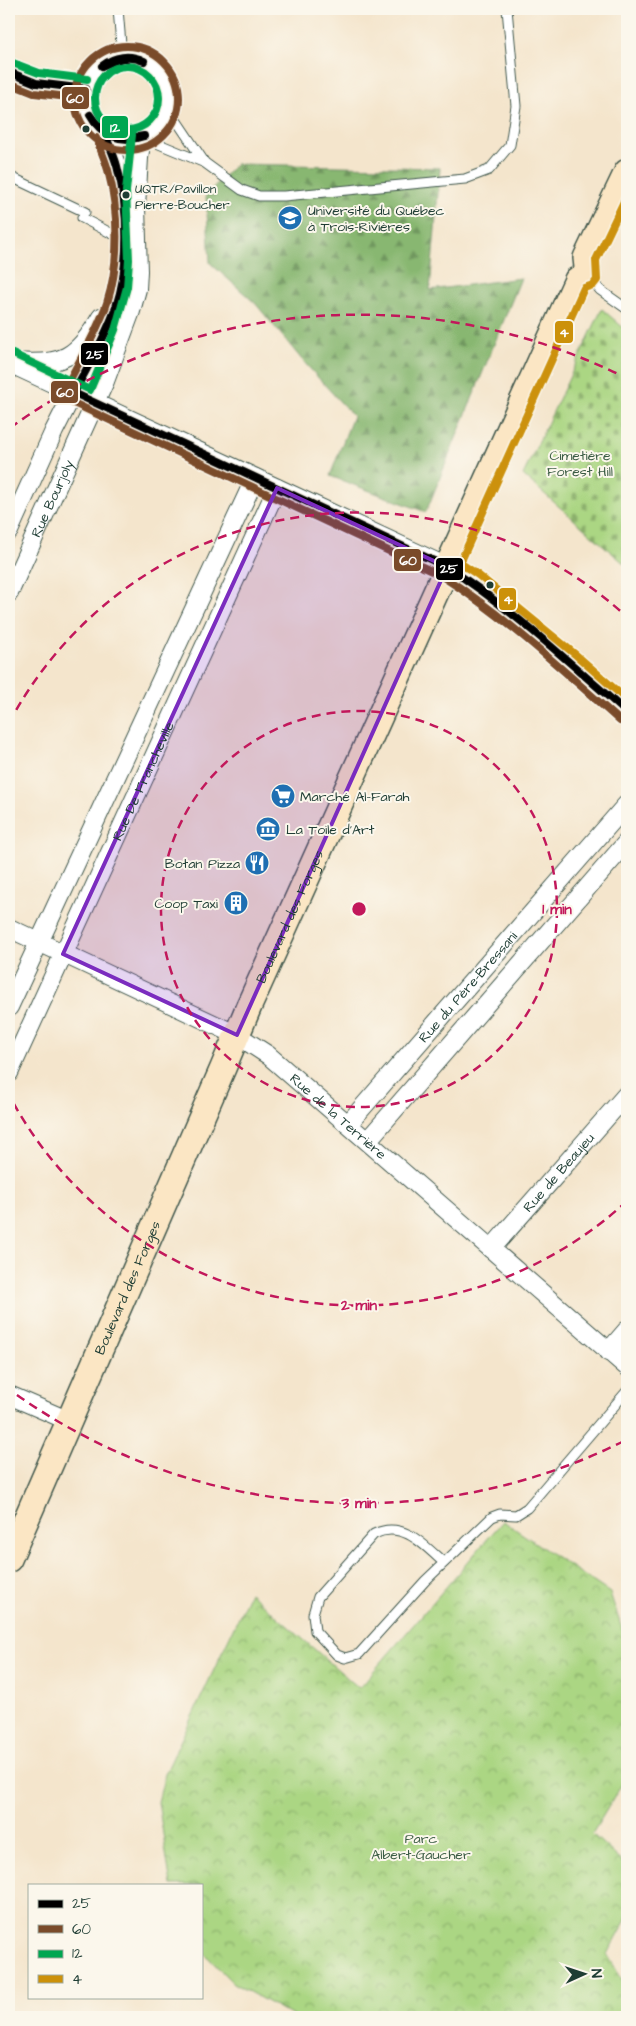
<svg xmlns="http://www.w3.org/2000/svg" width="636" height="2026" viewBox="0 0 636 2026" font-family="'Architects Daughter',sans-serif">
<defs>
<pattern id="forest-firs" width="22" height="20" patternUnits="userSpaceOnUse" patternTransform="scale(1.25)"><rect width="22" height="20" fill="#88b771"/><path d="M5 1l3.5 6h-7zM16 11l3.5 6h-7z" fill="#6f965e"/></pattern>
<pattern id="cemetery-stones" width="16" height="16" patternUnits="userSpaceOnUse" patternTransform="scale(1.25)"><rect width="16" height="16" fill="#abd683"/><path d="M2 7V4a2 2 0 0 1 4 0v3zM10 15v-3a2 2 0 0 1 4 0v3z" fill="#8baf6c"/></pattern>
<pattern id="park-crowns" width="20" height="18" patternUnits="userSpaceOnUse" patternTransform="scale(1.25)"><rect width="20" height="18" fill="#abd683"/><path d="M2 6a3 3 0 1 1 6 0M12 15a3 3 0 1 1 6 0" fill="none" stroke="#8baf6c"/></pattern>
</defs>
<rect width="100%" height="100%" fill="#fbf7ec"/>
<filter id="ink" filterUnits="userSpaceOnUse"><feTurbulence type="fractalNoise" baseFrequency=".02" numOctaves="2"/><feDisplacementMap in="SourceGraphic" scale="10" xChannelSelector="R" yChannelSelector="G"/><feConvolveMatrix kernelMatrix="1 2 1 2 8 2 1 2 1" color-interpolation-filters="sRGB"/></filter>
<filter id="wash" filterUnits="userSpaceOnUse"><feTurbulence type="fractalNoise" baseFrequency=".0096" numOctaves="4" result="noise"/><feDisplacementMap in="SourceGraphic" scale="20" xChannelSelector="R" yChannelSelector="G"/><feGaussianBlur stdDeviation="1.12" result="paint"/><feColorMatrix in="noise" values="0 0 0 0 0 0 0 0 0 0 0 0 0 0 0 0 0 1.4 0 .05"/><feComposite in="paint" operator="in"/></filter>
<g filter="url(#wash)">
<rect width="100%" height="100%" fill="#f4e5cc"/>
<!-- forest -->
<path fill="url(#forest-firs)" stroke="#547a52" d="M 236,164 L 440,168 L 430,290 L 521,278 L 426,512 L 330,476 L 353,416 L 303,361 L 255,303 L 210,263 L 206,195 Z"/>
<!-- cemetery -->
<path fill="url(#cemetery-stones)" stroke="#658a5c" d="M 602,309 L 627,331 L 627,566 L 523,475 Z"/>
<!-- park -->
<path fill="url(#park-crowns)" stroke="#658a5c" d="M 503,1521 L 610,1593 L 627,1644 L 627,1776 L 592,1834 L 627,1866 L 627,1918 L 607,1954 L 627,1988 L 627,2017 L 295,2017 L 233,1983 L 201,1950 L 201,1885 L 171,1885 L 158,1802 L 165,1774 L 250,1593 L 359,1688 Z"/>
</g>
<g filter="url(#ink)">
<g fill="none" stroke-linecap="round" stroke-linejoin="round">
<defs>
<path id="lane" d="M 118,9 L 122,56
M 142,137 L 205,163 L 168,108
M 205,163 L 242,190 L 259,196 L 284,196 L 465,179 L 489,170 L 510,145 L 516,106 L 507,9
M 9,176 L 85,212
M 82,218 L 124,240
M 588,276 L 600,290 L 627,309
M 444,1563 C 424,1545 403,1520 374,1534 L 318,1597 L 313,1614 L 315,1631 L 337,1655 L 345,1658 L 359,1654 L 425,1581 L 492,1517 L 500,1514 L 516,1515 L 527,1508 L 627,1391"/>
<g id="street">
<circle cx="127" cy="98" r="42"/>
<path d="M 9,72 L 36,83 L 86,89"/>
<path d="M 15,362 C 62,366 77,358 101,317"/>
<path d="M 9,363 L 447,567 L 472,583 L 570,663 L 627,713"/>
<path d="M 9,531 L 54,431 L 112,317 L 120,290 L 124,260 L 124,208 L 118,170 L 105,134"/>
<path id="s1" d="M 9,593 L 105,381 L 131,311 L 137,289 L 138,271 L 136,207 L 139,158 L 142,137"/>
<path id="s2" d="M 9,928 L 237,1035 L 268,1055 L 627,1367"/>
<path d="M 9,1007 L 255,478"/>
<path id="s3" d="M 9,1073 L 277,488"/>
<path id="s4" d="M 348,1124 L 627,804"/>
<path d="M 368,1140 L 627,842"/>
<path id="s5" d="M 491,1249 L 627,1094"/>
<path d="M 608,1352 L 627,1330"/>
<path d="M 9,1395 L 69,1421"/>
</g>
<g id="secondary">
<path id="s6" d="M 9,1559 L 223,1068 L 249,1006 L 577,280 L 588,276 L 586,258 L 627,172"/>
</g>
</defs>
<!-- lane casing -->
<use href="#lane" stroke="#3f564b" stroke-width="11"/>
<!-- street casing -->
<use href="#street" stroke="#3f564b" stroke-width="20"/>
<!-- secondary casing -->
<use href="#secondary" stroke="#3f564b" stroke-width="28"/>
<!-- lane -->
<use href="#lane" stroke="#fff" stroke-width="9"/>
<!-- street -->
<use href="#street" stroke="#fff" stroke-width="18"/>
<!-- secondary -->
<use href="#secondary" stroke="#fbe6c4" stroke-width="25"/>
<defs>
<path id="bus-1" d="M 102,66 C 114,56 130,54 144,61
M 102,66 C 116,59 128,54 144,61
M 9,72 L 36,83 L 86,89
M 90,115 C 103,136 120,141 144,136
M 90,115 C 101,136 122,144 144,136
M 105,134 C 109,145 114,155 117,166 C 129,210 130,264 116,307 C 106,337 88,365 74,393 L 447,567 C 511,608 570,663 627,713"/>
<path id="bus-2" d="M75 98a52 52 0 1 1 104 0a52 52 0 1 1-104 0Z
M 9,83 L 34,93 L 85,99
M 96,138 C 100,148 105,159 108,170 C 119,211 120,262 107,303 C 97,333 79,361 65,389 L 64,395 L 67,400 L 442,576 C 505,616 564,671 620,721"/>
<path id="bus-3" d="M 13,63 L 39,73 L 87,79
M95 98a32 32 0 1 1 64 0a32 32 0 1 1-64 0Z
M 13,354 L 90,390 L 115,330 L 127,287 L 129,260 L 126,191 L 132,135"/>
<path id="bus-4" d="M 627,195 L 596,260 L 597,280 L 593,285 L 584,288 L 460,563 L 478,575 L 576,655 L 627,700"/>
</defs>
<!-- bus-1 casing -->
<use href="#bus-1" stroke="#fbf7ec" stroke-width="11"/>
<!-- bus-2 casing -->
<use href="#bus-2" stroke="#fbf7ec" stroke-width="11"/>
<!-- bus-3 casing -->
<use href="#bus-3" stroke="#fbf7ec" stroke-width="11"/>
<!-- bus-4 casing -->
<use href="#bus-4" stroke="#fbf7ec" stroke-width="11"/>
<!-- bus-1 -->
<use href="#bus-1" stroke="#000" stroke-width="8"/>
<!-- bus-2 -->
<use href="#bus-2" stroke="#7a4b2a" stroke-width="8"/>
<!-- bus-3 -->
<use href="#bus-3" stroke="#00a651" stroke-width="8"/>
<!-- bus-4 -->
<use href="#bus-4" stroke="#cc910a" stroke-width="8"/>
</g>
</g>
<!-- marked area -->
<path fill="#7b2cbf" fill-opacity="0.2" stroke="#7b2cbf" stroke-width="4" stroke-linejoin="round" d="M 277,488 L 447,567 L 237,1035 L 63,954 Z"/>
<!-- distance rings -->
<g fill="none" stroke="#c2185b" stroke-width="2.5" stroke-dasharray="9 6">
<circle cx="359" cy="909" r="198"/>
<path d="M627 1201A396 396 0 0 1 9 1095M9 723A396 396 0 0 1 627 617"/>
<path d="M624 1441A594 594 0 0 1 10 1390M10 428A594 594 0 0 1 624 377"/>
</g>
<!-- icons -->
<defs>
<symbol id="university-disc" viewBox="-11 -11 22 22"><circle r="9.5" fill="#1f6fb2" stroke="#fbf7ec"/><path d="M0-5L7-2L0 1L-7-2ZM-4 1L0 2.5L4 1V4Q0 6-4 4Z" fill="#fff"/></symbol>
<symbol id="supermarket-disc" viewBox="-11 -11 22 22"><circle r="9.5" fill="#1f6fb2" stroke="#fbf7ec"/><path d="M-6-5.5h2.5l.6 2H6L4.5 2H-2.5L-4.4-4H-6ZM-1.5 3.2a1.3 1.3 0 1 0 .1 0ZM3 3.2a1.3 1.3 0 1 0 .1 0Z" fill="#fff"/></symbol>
<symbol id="museum-disc" viewBox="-11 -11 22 22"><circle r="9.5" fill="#1f6fb2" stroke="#fbf7ec"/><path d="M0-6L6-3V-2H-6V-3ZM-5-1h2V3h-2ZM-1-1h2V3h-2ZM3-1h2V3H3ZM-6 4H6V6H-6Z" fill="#fff"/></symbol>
<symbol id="restaurant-disc" viewBox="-11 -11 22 22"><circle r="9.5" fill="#1f6fb2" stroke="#fbf7ec"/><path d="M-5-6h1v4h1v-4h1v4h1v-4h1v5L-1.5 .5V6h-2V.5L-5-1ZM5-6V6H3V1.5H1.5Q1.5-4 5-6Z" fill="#fff"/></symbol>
<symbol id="building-disc" viewBox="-11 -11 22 22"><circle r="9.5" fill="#1f6fb2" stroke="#fbf7ec"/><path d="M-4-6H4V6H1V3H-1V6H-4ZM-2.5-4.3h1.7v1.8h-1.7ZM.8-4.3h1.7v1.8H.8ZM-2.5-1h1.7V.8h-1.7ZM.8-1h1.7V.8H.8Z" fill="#fff"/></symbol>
</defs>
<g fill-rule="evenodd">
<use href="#university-disc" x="276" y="204" width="28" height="28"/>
<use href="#supermarket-disc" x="269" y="782" width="28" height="28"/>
<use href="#museum-disc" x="254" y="815" width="28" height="28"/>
<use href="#restaurant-disc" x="243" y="849" width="28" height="28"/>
<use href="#building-disc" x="222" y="889" width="28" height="28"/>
</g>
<!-- markers -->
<g fill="#1f3d34" stroke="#fbf7ec" stroke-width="2">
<circle cx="86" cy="129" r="4.5"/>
<circle cx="126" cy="195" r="4.5"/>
<circle cx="490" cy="585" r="4.5"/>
</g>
<g text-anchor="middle" stroke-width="4" stroke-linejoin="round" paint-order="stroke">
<!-- bus labels -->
<g font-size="13" fill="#1f3d34" stroke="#fbf7ec" text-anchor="start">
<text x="135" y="193">UQTR/Pavillon<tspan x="135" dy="16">Pierre-Boucher</tspan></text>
</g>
<!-- poi labels -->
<g font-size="14" fill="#1f3d34" stroke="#fbf7ec" text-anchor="start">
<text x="308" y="215">Université du Québec<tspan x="308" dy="16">à Trois-Rivières</tspan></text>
<text x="300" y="801">Marché Al-Farah</text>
<text x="286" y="834">La Toile d'Art</text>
<text x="240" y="868" text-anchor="end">Botan Pizza</text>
<text x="218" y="908" text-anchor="end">Coop Taxi</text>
</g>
<!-- park labels -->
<g font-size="14" fill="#3b5c44" stroke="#fbf7ec">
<text x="580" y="460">Cimetière<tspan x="580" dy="16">Forest Hill</tspan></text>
<text x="421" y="1843">Parc<tspan x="421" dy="16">Albert-Gaucher</tspan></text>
</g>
<!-- street labels -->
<g font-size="14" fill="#1f3d34" stroke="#fbf7ec">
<text dy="5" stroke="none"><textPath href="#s1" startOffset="104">Rue Bourjoly</textPath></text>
<text dy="5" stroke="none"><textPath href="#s3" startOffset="321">Rue De Francheville</textPath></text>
<text dy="5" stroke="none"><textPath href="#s6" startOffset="701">Boulevard des Forges</textPath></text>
<text dy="5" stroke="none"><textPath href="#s4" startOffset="182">Rue du Père-Bressani</textPath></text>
<text dy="5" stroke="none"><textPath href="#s2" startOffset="382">Rue de la Terrière</textPath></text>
<text dy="5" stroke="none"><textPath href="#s5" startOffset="102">Rue de Beaujeu</textPath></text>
<text dy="5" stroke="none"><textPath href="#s6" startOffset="296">Boulevard des Forges</textPath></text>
</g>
</g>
<circle cx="359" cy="909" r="8" fill="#c2185b" stroke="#fbf7ec" stroke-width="2.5"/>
<g font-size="15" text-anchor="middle" font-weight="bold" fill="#c2185b" stroke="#fbf7ec" stroke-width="4" stroke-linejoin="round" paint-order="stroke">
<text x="557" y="914">1 min</text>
<text x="359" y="1310">2 min</text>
<text x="359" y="1508">3 min</text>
</g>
<g stroke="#fbf7ec" stroke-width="2">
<rect x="61" y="86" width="29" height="24" rx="5" fill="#7a4b2a"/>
<rect x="101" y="115" width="28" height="24" rx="5" fill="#00a651"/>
<rect x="554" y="320" width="20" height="24" rx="5" fill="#cc910a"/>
<rect x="80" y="342" width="29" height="24" rx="5" fill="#000"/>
<rect x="50" y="380" width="29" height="24" rx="5" fill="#7a4b2a"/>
<rect x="393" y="548" width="29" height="24" rx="5" fill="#7a4b2a"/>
<rect x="435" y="557" width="29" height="24" rx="5" fill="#000"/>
<rect x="498" y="587" width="19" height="24" rx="5" fill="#cc910a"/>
</g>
<g font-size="14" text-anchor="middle" font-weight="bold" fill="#fff">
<text x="75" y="103">60</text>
<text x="115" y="132">12</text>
<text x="564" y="337">4</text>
<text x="95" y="359">25</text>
<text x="65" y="397">60</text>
<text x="408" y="565">60</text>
<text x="449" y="573">25</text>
<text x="508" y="604">4</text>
</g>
<!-- margin -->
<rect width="636" height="2026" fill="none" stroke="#fbf7ec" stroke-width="30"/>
<!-- legend -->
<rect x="28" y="1884" width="175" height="115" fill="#fbf7ec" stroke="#a3ada2"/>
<rect x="38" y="1900" width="25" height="8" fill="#000000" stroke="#a3ada2"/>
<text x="72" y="1908" font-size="15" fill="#1f3d34">25</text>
<rect x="38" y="1925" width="25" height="8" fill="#7a4b2a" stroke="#a3ada2"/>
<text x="72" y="1934" font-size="15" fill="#1f3d34">60</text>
<rect x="38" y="1950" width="25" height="8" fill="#00a651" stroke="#a3ada2"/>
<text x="72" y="1958" font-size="15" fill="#1f3d34">12</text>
<rect x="38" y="1975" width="25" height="8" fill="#cc910a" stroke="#a3ada2"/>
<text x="72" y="1984" font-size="15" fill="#1f3d34">4</text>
<!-- north arrow -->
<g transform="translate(584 1974) rotate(87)" stroke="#fbf7ec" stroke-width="4" paint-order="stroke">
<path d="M0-4L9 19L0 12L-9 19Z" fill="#1f3d34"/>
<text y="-8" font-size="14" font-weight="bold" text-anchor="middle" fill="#1f3d34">N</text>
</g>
</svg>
